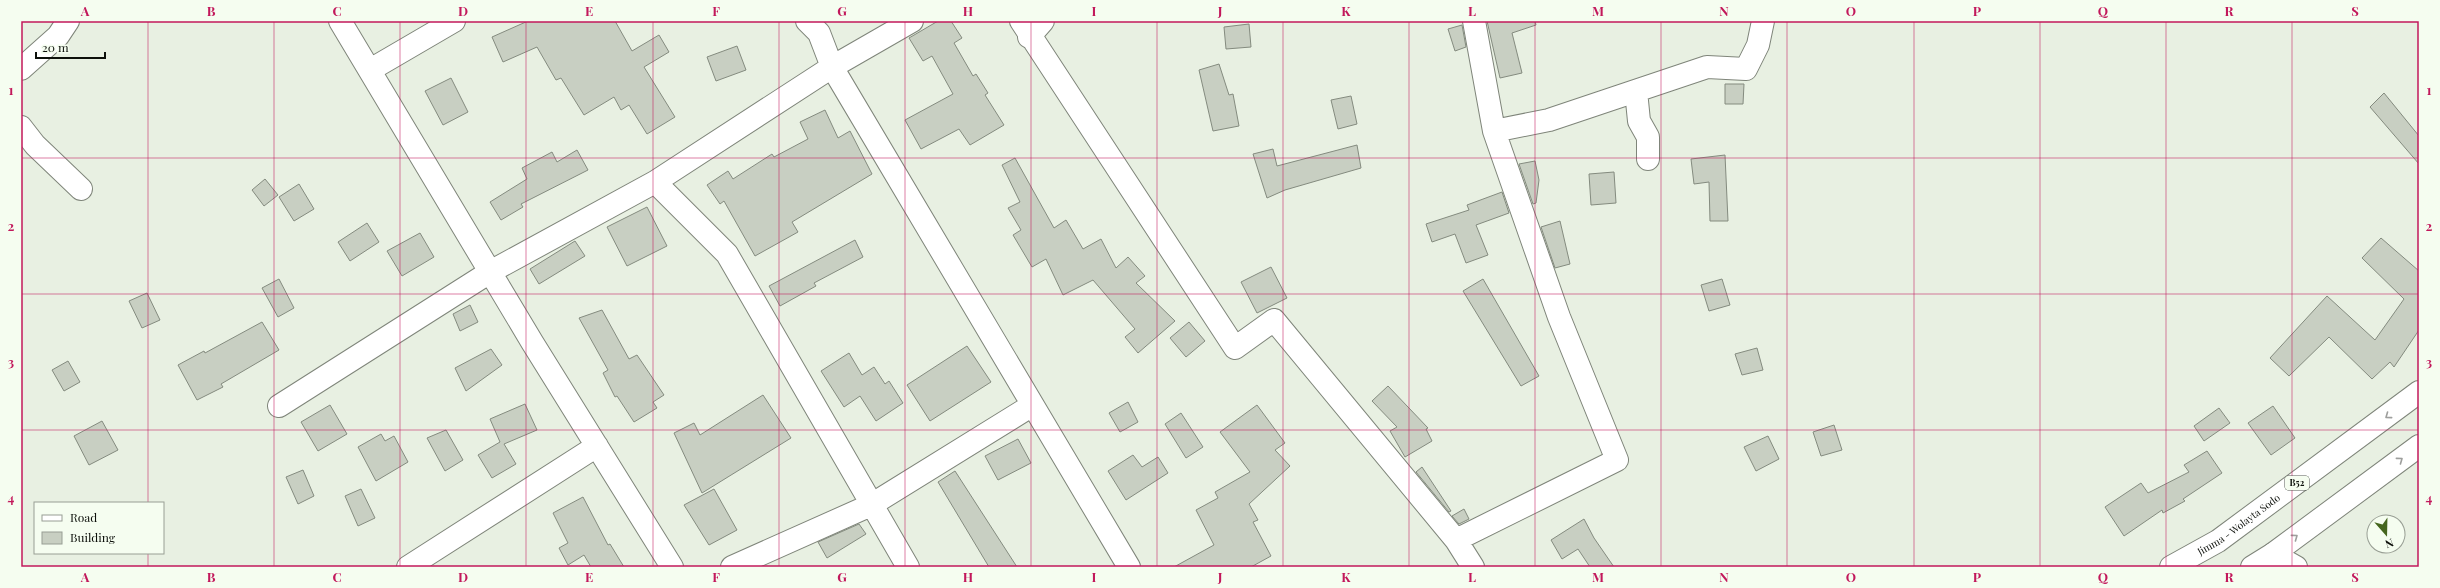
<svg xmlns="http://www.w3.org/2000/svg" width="2440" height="588" viewBox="0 0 2440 588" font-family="'Playfair Display',serif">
<rect width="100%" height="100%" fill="#e8f0e2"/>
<!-- building -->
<path fill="#c8cfc2" stroke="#848b7f" d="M 528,21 L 615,21 L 632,51 L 659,35 L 669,52 L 644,67 L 675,117 L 647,134 L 629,105 L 621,110 L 614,97 L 584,115 L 561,78 L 556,80 L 537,47 L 503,62 L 492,37 Z
M 938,21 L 951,21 L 962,38 L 954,43 L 973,76 L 976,74 L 988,93 L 985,95 L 1004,125 L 970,145 L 959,129 L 921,149 L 905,120 L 953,94 L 932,56 L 923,61 L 909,38 Z
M 1487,21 L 1535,21 L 1536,25 L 1512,33 L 1522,73 L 1500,78 Z
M 1249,24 L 1251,47 L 1226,49 L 1224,27 Z
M 1462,25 L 1466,47 L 1455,51 L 1448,29 Z
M 737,46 L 746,70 L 716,81 L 707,57 Z
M 1219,64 L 1229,95 L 1233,94 L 1239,126 L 1213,131 L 1199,70 Z
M 451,78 L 468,112 L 443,125 L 425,91 Z
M 1725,84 L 1744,84 L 1743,104 L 1725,104 Z
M 2384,93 L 2419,136 L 2419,164 L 2370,107 Z
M 1351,96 L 1357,124 L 1338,129 L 1331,100 Z
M 825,110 L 838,138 L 850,131 L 872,174 L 792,222 L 798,232 L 755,256 L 724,201 L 720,204 L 707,185 L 728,171 L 733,179 L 772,154 L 774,157 L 808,139 L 800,122 Z
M 1357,145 L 1361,168 L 1285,190 L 1267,198 L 1253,154 L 1273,149 L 1277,166 Z
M 577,150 L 588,170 L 521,204 L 523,207 L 501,220 L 490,202 L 527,179 L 522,168 L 552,152 L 557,162 Z
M 1725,155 L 1728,221 L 1710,221 L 1709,182 L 1694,184 L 1691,159 Z
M 1015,158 L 1054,228 L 1066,220 L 1083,249 L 1101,239 L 1116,268 L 1128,257 L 1145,276 L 1136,283 L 1175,321 L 1138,353 L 1125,337 L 1135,329 L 1093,280 L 1063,295 L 1046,259 L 1032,267 L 1013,235 L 1021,230 L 1008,208 L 1020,202 L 1002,165 Z
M 1535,161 L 1539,180 L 1536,203 L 1533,204 L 1519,164 Z
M 1614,172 L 1616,203 L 1591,205 L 1589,174 Z
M 265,179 L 278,195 L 264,206 L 252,190 Z
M 299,184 L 314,209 L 294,221 L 279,197 Z
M 1502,192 L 1509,213 L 1476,225 L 1488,255 L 1466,263 L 1455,234 L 1432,242 L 1426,224 L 1469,210 L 1467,205 Z
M 647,207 L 667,246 L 627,266 L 607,227 Z
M 1560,221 L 1570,264 L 1555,268 L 1541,227 Z
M 367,223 L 379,242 L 350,261 L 338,242 Z
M 420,233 L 434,257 L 402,276 L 387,251 Z
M 2381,238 L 2419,271 L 2419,330 L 2394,367 L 2390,362 L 2372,379 L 2329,337 L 2289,376 L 2270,358 L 2327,296 L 2375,340 L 2404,299 L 2362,258 Z
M 855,240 L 863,257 L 814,283 L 816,286 L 780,306 L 769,286 Z
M 575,241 L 585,256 L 539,284 L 530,269 Z
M 1271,267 L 1287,298 L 1257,313 L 1241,282 Z
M 279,279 L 294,308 L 278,317 L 262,288 Z
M 1483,279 L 1539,376 L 1521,386 L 1463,291 Z
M 1722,279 L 1730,305 L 1709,311 L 1701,285 Z
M 147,293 L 160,320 L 142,328 L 129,301 Z
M 470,305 L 478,322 L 460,331 L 453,314 Z
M 602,310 L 629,359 L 637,355 L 664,395 L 653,402 L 657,408 L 634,422 L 617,396 L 615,397 L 603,373 L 608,370 L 579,318 Z
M 262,322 L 279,350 L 221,384 L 223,387 L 197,400 L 178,365 L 204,351 L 205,353 Z
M 1189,322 L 1205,341 L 1186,357 L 1170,338 Z
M 967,346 L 991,382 L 930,421 L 907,385 Z
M 1757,348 L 1763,370 L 1742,375 L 1735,354 Z
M 491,349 L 502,365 L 466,391 L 455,368 Z
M 849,353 L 862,375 L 874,367 L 885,384 L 889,381 L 903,403 L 876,421 L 860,396 L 844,407 L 821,371 Z
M 68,361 L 80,382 L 64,391 L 52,370 Z
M 1388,386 L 1428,428 L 1426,429 L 1432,441 L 1405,457 L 1390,431 L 1397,427 L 1372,401 Z
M 763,395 L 791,438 L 702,493 L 674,433 L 694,423 L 700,435 Z
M 1128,402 L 1138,422 L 1120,432 L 1109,413 Z
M 525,404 L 537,430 L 504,444 L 516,464 L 492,478 L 478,455 L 500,442 L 490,419 Z
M 330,405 L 347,434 L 318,451 L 301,422 Z
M 1257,405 L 1285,443 L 1275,450 L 1290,466 L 1249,504 L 1258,520 L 1253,522 L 1271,556 L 1251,567 L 1174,567 L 1214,545 L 1196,510 L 1218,498 L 1215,492 L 1250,472 L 1220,432 Z
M 2273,406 L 2295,438 L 2271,455 L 2248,423 Z
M 2219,408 L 2230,423 L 2204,441 L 2194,426 Z
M 1181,413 L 1203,447 L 1186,458 L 1165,424 Z
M 102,421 L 118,450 L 89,465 L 74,436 Z
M 1834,425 L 1842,450 L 1821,456 L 1813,432 Z
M 446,430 L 463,460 L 445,471 L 427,438 Z
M 381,434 L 385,441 L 394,436 L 408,462 L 376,481 L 358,447 Z
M 1768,436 L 1779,459 L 1756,471 L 1744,447 Z
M 1018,439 L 1031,463 L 998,480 L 985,456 Z
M 2207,451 L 2222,473 L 2183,499 L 2185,501 L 2163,513 L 2162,510 L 2124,536 L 2105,507 L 2141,483 L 2148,493 L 2189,472 L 2184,465 Z
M 1133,455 L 1142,467 L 1158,457 L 1168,473 L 1126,500 L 1108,471 Z
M 1422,467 L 1451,511 L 1449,512 L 1416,472 Z
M 303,470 L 314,496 L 298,504 L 286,477 Z
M 955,471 L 1017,567 L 989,567 L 938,482 Z
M 361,489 L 375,518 L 358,526 L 345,496 Z
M 714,489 L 737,530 L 709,545 L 684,505 Z
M 583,497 L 608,545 L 610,544 L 624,567 L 591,567 L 584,555 L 568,565 L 559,548 L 568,543 L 553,513 Z
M 1464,509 L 1469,519 L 1459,524 L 1452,516 Z
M 1584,519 L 1594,538 L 1614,567 L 1590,567 L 1578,549 L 1562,559 L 1551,540 Z
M 859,524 L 866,534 L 827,558 L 818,542 Z"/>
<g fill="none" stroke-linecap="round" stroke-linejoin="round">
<defs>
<path id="minor" d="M 340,21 L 532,342 L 672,567
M 807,21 L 819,33 L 832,67 L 1129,567
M 1021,21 L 1235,348 L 1274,320 L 1456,540 L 1473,567
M 1029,37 L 1043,21
M 21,69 L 58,36 L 68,21
M 370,70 L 454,21
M 1636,91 L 1639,121 L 1648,137 L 1648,159
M 21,127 L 35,145 L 81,189
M 1494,131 L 1549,120 L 1707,67 L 1746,69 L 1758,45 L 1763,21
M 655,182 L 727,254 L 908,567
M 279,406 L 490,272 L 655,182 L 832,67 L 912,21
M 1456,540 L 1617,460 L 1559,317 L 1494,131 L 1474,21
M 2273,554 L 2296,567
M 408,567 L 597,446
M 732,567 L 871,505 L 1031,406"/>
<g id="highway">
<path id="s1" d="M 2171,567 L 2218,541 L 2419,392"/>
<path d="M 2252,567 L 2273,554 L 2419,446"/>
</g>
</defs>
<!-- minor casing -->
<use href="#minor" stroke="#7f857a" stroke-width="24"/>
<!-- highway casing -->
<use href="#highway" stroke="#7f857a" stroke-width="24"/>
<!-- minor -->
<use href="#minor" stroke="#fff" stroke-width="22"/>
<!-- highway -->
<use href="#highway" stroke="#fff" stroke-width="22"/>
</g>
<!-- one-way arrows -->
<defs><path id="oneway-chevron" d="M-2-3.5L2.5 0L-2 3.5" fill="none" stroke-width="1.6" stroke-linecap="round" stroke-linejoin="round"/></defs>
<g stroke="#9e9f9d">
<use href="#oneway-chevron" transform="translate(2388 416) rotate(144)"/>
<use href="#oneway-chevron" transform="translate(2400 460) rotate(-36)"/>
<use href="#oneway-chevron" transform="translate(2295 537) rotate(-36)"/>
</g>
<!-- grid -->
<path fill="none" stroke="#c2185b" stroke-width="1" stroke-opacity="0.55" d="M 148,21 L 148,503M 274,21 L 274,567M 400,21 L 400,567M 526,21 L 526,567M 653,21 L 653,567M 779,21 L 779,567M 905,21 L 905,567M 1031,21 L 1031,567M 1157,21 L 1157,567M 1283,21 L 1283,567M 1409,21 L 1409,567M 1535,21 L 1535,567M 1661,21 L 1661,567M 1787,21 L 1787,567M 1914,21 L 1914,567M 2040,21 L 2040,567M 2166,21 L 2166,567M 2292,21 L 2292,567M 21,158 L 2419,158M 21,294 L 2419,294M 21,430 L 2419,430M 148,553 L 148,567"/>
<g text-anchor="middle" stroke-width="3.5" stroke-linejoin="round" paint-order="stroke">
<!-- shield labels -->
<rect fill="#f5fdf0" stroke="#535750" stroke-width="1" x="2285" y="476" width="24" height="14" rx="3"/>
<g font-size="9" font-weight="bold" fill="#0d100b">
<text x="2297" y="486">B52</text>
</g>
<!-- street labels -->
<g font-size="10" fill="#0d100b" stroke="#f5fdf0">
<text dy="4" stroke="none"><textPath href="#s1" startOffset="80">Jimma - Wolayta Sodo</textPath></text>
</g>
</g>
<!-- border -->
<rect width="2440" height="588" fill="none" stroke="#f5fdf0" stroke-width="44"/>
<!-- legend -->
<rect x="34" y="502" width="130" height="52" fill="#f5fdf0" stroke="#989e94"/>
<rect x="42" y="515" width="20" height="6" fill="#ffffff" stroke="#989e94"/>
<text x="70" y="522" font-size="12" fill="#0d100b">Road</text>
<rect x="42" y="532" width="20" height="12" fill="#c8cfc2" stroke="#989e94"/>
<text x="70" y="542" font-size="12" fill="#0d100b">Building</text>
<!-- north arrow -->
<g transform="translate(2386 534) rotate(160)"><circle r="19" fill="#f5fdf0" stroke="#989e94"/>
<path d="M0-3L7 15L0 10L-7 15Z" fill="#45661e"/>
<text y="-6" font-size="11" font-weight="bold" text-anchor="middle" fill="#0d100b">N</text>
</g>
<!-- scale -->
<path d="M36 52v6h69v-6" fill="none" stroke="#0d100b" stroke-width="2"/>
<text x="42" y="52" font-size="12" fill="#0d100b" stroke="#f5fdf0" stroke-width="3" paint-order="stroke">20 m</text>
<rect x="22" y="22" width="2396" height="544" fill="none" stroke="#c2185b" stroke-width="1.5"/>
<g font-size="13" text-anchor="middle" font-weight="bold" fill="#c2185b">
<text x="85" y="16">A</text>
<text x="211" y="16">B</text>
<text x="337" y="16">C</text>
<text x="463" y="16">D</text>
<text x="589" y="16">E</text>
<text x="716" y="16">F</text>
<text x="842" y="16">G</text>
<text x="968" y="16">H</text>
<text x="1094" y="16">I</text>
<text x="1220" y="16">J</text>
<text x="1346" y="16">K</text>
<text x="1472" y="16">L</text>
<text x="1598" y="16">M</text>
<text x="1724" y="16">N</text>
<text x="1851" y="16">O</text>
<text x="1977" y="16">P</text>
<text x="2103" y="16">Q</text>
<text x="2229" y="16">R</text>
<text x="2355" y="16">S</text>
<text x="11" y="95">1</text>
<text x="2429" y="95">1</text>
<text x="11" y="231">2</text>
<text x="2429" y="231">2</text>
<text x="11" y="367">3</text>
<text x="2429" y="367">3</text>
<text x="11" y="503">4</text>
<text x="2429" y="503">4</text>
<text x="85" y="582">A</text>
<text x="211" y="582">B</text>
<text x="337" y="582">C</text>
<text x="463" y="582">D</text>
<text x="589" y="582">E</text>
<text x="716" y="582">F</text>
<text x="842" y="582">G</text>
<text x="968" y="582">H</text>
<text x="1094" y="582">I</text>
<text x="1220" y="582">J</text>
<text x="1346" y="582">K</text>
<text x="1472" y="582">L</text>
<text x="1598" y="582">M</text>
<text x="1724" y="582">N</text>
<text x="1851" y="582">O</text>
<text x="1977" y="582">P</text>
<text x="2103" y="582">Q</text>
<text x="2229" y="582">R</text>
<text x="2355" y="582">S</text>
</g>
</svg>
